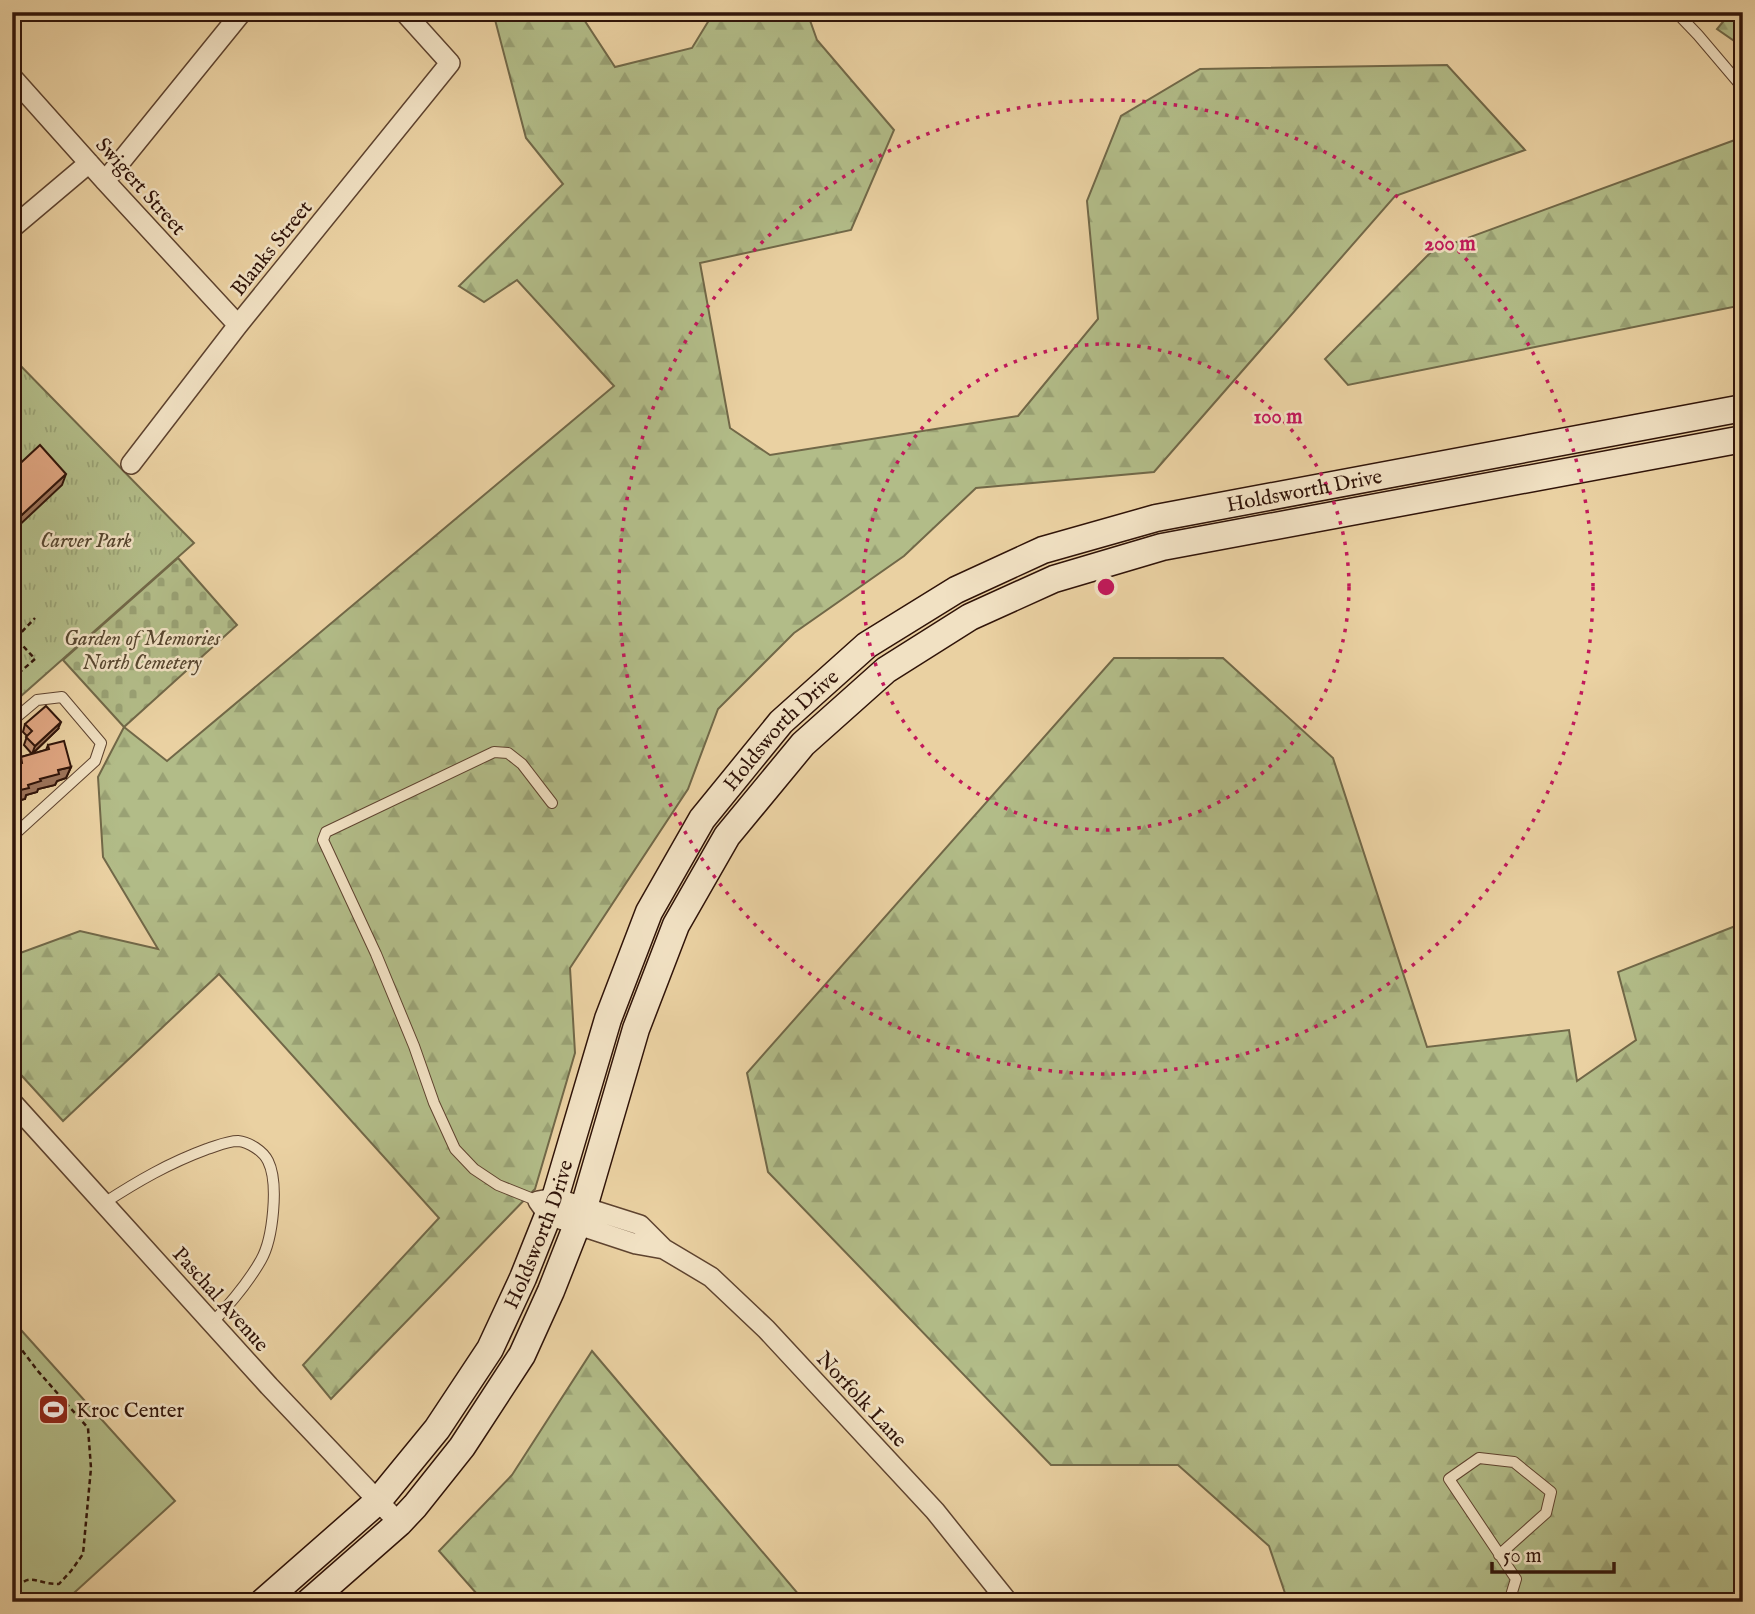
<svg xmlns="http://www.w3.org/2000/svg" width="1755" height="1614" viewBox="0 0 1755 1614" font-family="'IM FELL English',serif">
<defs>
<pattern id="forest-firs" width="22" height="20" patternUnits="userSpaceOnUse" patternTransform="scale(1.75)"><rect width="22" height="20" fill="#b2bc88"/><path d="M5 1l3.5 6h-7zM16 11l3.5 6h-7z" fill="#99a174"/></pattern>
<pattern id="cemetery-stones" width="16" height="16" patternUnits="userSpaceOnUse" patternTransform="scale(1.75)"><rect width="16" height="16" fill="#b2bc88"/><path d="M2 7V4a2 2 0 0 1 4 0v3zM10 15v-3a2 2 0 0 1 4 0v3z" fill="#99a174"/></pattern>
<pattern id="park-tufts" width="24" height="20" patternUnits="userSpaceOnUse" patternTransform="scale(1.75)"><rect width="24" height="20" fill="#b2bc88"/><path d="M3 7l-1-3M5 7V3M7 7l1-3M15 17l-1-3M17 17v-4M19 17l1-3" fill="none" stroke="#99a174"/></pattern>
</defs>
<rect width="100%" height="100%" fill="#ead1a2"/>
<filter id="stains"><feTurbulence type="fractalNoise" baseFrequency=".00286" numOctaves="4"/><feColorMatrix values="0 0 0 0 .2 0 0 0 0 .09 0 0 0 0 .02 0 0 0 .5 -.17"/></filter>
<radialGradient id="worn" r=".72"><stop offset=".6" stop-color="#630" stop-opacity="0"/><stop offset="1" stop-color="#630" stop-opacity=".3"/></radialGradient>
<!-- forest -->
<path fill="url(#forest-firs)" stroke="#716848" stroke-width="2" d="M 493,12 L 579,12 L 615,67 L 692,48 L 714,12 L 807,12 L 817,40 L 894,130 L 851,230 L 700,263 L 730,428 L 770,455 L 1018,416 L 1098,319 L 1087,201 L 1121,116 L 1200,69 L 1447,65 L 1525,150 L 1395,196 L 1154,472 L 976,488 L 904,556 L 794,633 L 718,709 L 688,789 L 570,968 L 575,1053 L 535,1189 L 331,1399 L 303,1365 L 439,1218 L 219,974 L 63,1121 L 12,1065 L 12,956 L 80,931 L 158,949 L 103,857 L 98,777 L 124,727 L 167,761 L 614,386 L 517,280 L 484,302 L 459,286 L 563,184 L 526,138 Z
M 1731,12 L 1743,12 L 1743,47 L 1717,29 Z
M 1743,137 L 1743,305 L 1348,385 L 1325,359 L 1432,251 Z
M 1114,658 L 1223,658 L 1333,758 L 1427,1047 L 1569,1030 L 1577,1081 L 1636,1040 L 1618,972 L 1743,923 L 1743,1602 L 1288,1602 L 1269,1546 L 1178,1465 L 1051,1465 L 768,1172 L 747,1073 Z
M 592,1351 L 805,1602 L 484,1602 L 439,1551 L 512,1475 Z"/>
<!-- cemetery -->
<path fill="url(#cemetery-stones)" stroke="#716848" stroke-width="2" d="M 178,558 L 237,625 L 124,727 L 63,660 Z"/>
<!-- park -->
<path fill="url(#park-tufts)" stroke="#716848" stroke-width="2" d="M 12,357 L 194,543 L 12,704 Z"/>
<!-- garden -->
<path fill="#b2bc88" stroke="#716848" stroke-width="2" d="M 12,1320 L 175,1501 L 64,1602 L 12,1602 Z"/>
<g fill="none" stroke-linecap="round" stroke-linejoin="round">
<defs>
<path id="lane" d="M 1676,12 L 1698,35 L 1743,88
M 12,721 L 37,700 L 62,697 L 101,743 L 95,761 L 16,833 L 12,834
M 538,1201 L 498,1185 L 474,1169 L 455,1149 L 434,1103 L 414,1046 L 376,954 L 323,840 L 326,832 L 494,752 L 508,753 L 522,764 L 552,803
M 104,1203 C 138,1181 169,1163 207,1149 C 217,1146 227,1141 238,1141 C 249,1142 263,1151 268,1161 C 279,1183 273,1239 261,1260 C 248,1283 230,1304 212,1323
M 1499,1555 L 1546,1513 L 1551,1492 L 1514,1462 L 1479,1458 L 1449,1479 L 1516,1579 L 1509,1602"/>
<path id="street" d="M 12,77 L 105,181 L 238,325
M 105,181 L 242,12
M 12,228 L 89,163
M 131,464 L 238,325 L 450,63 L 404,12
M 12,1102 L 269,1386 L 399,1523
M 664,1249 L 636,1244 L 548,1215 L 538,1201 L 555,1198 L 640,1225 L 664,1249 L 711,1277 L 766,1329 L 935,1511 L 1008,1602"/>
<g id="secondary">
<path id="s1" d="M 263,1602 L 378,1501 L 437,1429 L 490,1349 L 523,1278 L 555,1198 L 608,1019 L 649,912 L 702,819 L 781,722 L 867,645 L 956,590 L 1043,550 L 1156,518 L 1743,408"/>
<path d="M 309,1602 L 399,1523 L 415,1506 L 462,1447 L 522,1355 L 551,1291 L 584,1207 L 636,1029 L 676,925 L 727,836 L 803,744 L 886,670 L 970,617 L 1054,579 L 1162,547 L 1743,439"/>
</g>
</defs>
<!-- lane casing -->
<use href="#lane" stroke="#5e432f" stroke-width="12"/>
<!-- street casing -->
<use href="#street" stroke="#5e432f" stroke-width="22"/>
<!-- secondary casing -->
<use href="#secondary" stroke="#301409" stroke-width="29"/>
<!-- path -->
<path stroke="#301409" stroke-width="2.5" stroke-dasharray="5 3.5" stroke-linecap="butt" d="M 12,634 L 35,659 L 12,679
M 16,638 L 35,618
M 12,1337 L 37,1370 L 88,1428 L 91,1468 L 83,1554 L 71,1571 L 59,1584 C 33,1584 32,1570 12,1592"/>
<!-- lane -->
<use href="#lane" stroke="#f1e1c3" stroke-width="10"/>
<!-- street -->
<use href="#street" stroke="#f1e1c3" stroke-width="19"/>
<!-- secondary -->
<use href="#secondary" stroke="#f1e1c3" stroke-width="26"/>
</g>
<!-- wall -->
<path fill="#c18f70" stroke="#301409" stroke-width="2" d="M 25,724 L 58,729 L 32,754 L 46,750 L 48,745 L 71,767 L 66,778 L 57,781 L 55,785 L 38,789 L 37,792 L 26,795 L 25,799 L 12,802 L 12,765 L 18,764 L 21,757 L 32,754 L 24,745 L 27,736 L 23,732 Z"/>
<!-- shaded-wall -->
<path fill="#9d745b" stroke="#301409" stroke-width="2" d="M 66,474 L 62,485 L 12,532 L 12,524 Z
M 61,722 L 58,729 L 32,754 L 35,746 Z
M 71,767 L 66,778 L 57,781 L 55,785 L 38,789 L 37,792 L 26,795 L 25,799 L 12,802 L 12,792 L 58,770 Z"/>
<!-- building -->
<path fill="#e0a682" stroke="#301409" stroke-width="2" d="M 40,445 L 66,474 L 12,524 L 12,471 Z
M 46,706 L 61,722 L 35,746 L 26,737 L 32,731 L 25,724 Z
M 64,741 L 71,767 L 58,770 L 59,774 L 40,779 L 41,781 L 28,785 L 29,788 L 12,792 L 12,765 L 22,763 L 21,757 L 49,749 L 48,745 Z"/>
<!-- distance rings -->
<g fill="none" stroke="#c2185b" stroke-width="3.5" stroke-dasharray="3.5 7">
<circle cx="1106" cy="587" r="243"/>
<circle cx="1106" cy="587" r="487"/>
</g>
<!-- icons -->
<defs>
<symbol id="stadium-square" viewBox="-11 -11 22 22"><rect x="-9" y="-9" width="18" height="18" rx="4" fill="#8f2418" stroke="#f1e1c3"/><path d="M0-5a6.5 5 0 1 0 0 10a6.5 5 0 1 0 0-10ZM-3.5-1.8h7v3.6h-7Z" fill="#fff"/></symbol>
</defs>
<g fill-rule="evenodd">
<use href="#stadium-square" x="36" y="1392" width="35" height="35"/>
</g>
<g text-anchor="middle" stroke-width="5" stroke-linejoin="round" paint-order="stroke">
<!-- street labels -->
<g font-size="21" fill="#301409" stroke="#f1e1c3">
<text transform="translate(141 186) rotate(48)" y="7">Swigert Street</text>
<text transform="translate(271 248) rotate(-51)" y="7">Blanks Street</text>
<text dy="7" stroke="none"><textPath href="#s1" startOffset="1624">Holdsworth Drive</textPath></text>
<text dy="7" stroke="none"><textPath href="#s1" startOffset="1034">Holdsworth Drive</textPath></text>
<text dy="7" stroke="none"><textPath href="#s1" startOffset="467">Holdsworth Drive</textPath></text>
<text transform="translate(221 1299) rotate(48)" y="7">Paschal Avenue</text>
<text transform="translate(862 1399) rotate(47)" y="7">Norfolk Lane</text>
</g>
<!-- park labels -->
<g font-size="21" font-style="italic" fill="#57462f" stroke="#f1e1c3">
<text x="86" y="547">Carver Park</text>
<text x="142" y="645">Garden of Memories<tspan x="142" dy="24">North Cemetery</tspan></text>
</g>
<!-- poi labels -->
<g font-size="21" fill="#301409" stroke="#f1e1c3" text-anchor="start">
<text x="76" y="1417">Kroc Center</text>
</g>
</g>
<circle cx="1106" cy="587" r="10" fill="#c2185b" stroke="#f1e1c3" stroke-width="3.5"/>
<g font-size="21" text-anchor="middle" font-weight="bold" fill="#c2185b" stroke="#f1e1c3" stroke-width="5" stroke-linejoin="round" paint-order="stroke">
<text x="1450" y="250">200 m</text>
<text x="1278" y="423">100 m</text>
</g>
<!-- margin -->
<rect width="1755" height="1614" fill="none" stroke="#ead1a2" stroke-width="42"/>
<rect x="14" y="14" width="1727" height="1586" fill="none" stroke="#301409" stroke-width="3.5"/>
<rect x="21" y="21" width="1713" height="1572" fill="none" stroke="#301409" stroke-width="2"/>
<!-- scale -->
<path d="M1492 1562v10h122v-10" fill="none" stroke="#301409" stroke-width="3.5"/>
<text x="1503" y="1562" font-size="21" fill="#301409" stroke="#f1e1c3" stroke-width="5" paint-order="stroke">50 m</text>
<rect width="100%" height="100%" filter="url(#stains)"/>
<rect width="100%" height="100%" fill="url(#worn)"/>
</svg>
